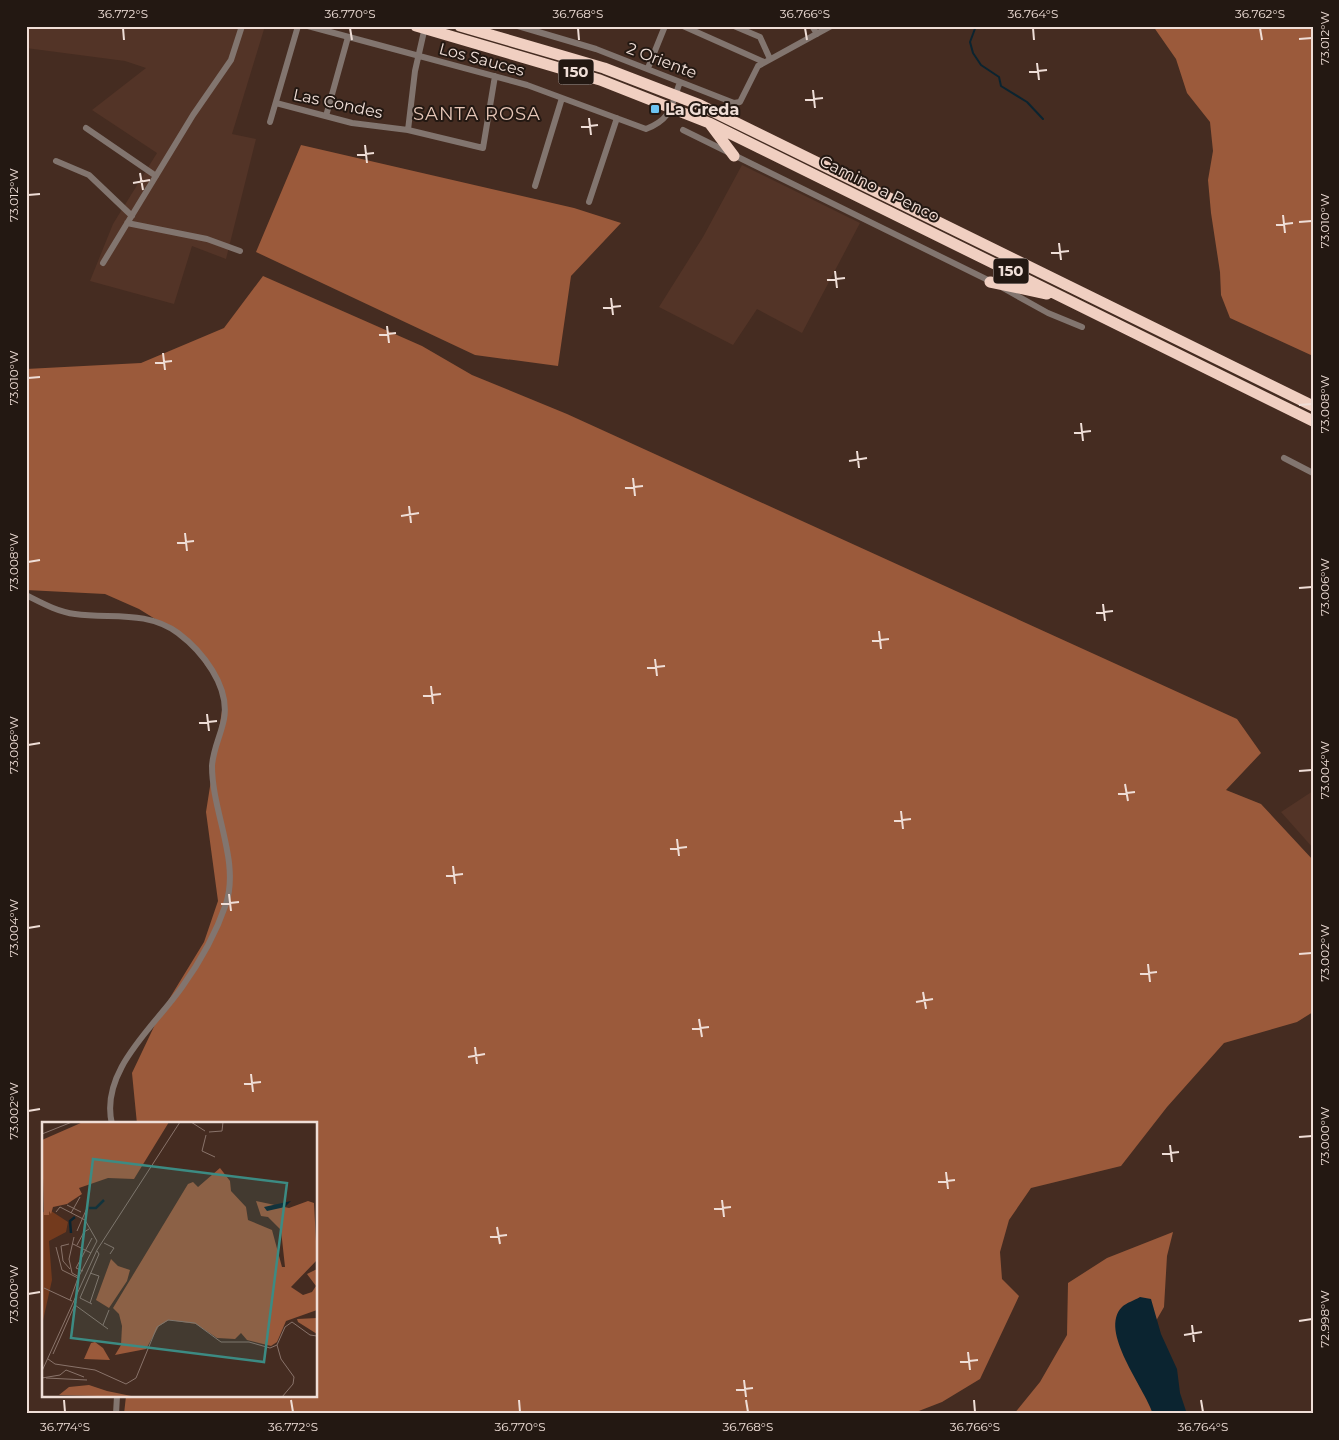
<svg xmlns="http://www.w3.org/2000/svg" width="1339" height="1440" viewBox="0 0 1339 1440" font-family="Montserrat,sans-serif">
<rect width="100%" height="100%" fill="#452c21"/>
<!-- built -->
<path fill="#533427" d="M 26,26 L 265,26 L 232,134 L 256,139 L 226,259 L 192,246 L 174,304 L 90,281 L 113,224 L 157,153 L 92,110 L 146,68 L 125,61 L 26,48 Z
M 742,165 L 860,223 L 802,333 L 757,309 L 733,345 L 659,307 L 703,237 Z
M 1313,791 L 1313,848 L 1281,812 Z"/>
<!-- forest -->
<path fill="#9b5a3b" d="M 1153,26 L 1313,26 L 1313,356 L 1230,318 L 1221,295 L 1220,272 L 1211,213 L 1208,180 L 1213,151 L 1210,122 L 1187,93 L 1176,59 Z
M 301,145 L 574,208 L 621,223 L 571,276 L 558,366 L 475,355 L 256,252 Z
M 263,276 L 422,346 L 472,375 L 567,414 L 1237,719 L 1261,753 L 1226,790 L 1261,804 L 1313,860 L 1313,1012 L 1297,1022 L 1224,1043 L 1167,1107 L 1121,1166 L 1031,1188 L 1009,1220 L 1000,1252 L 1002,1279 L 1019,1296 L 980,1379 L 942,1402 L 911,1414 L 124,1414 L 126,1396 L 316,1396 L 316,1124 L 137,1124 L 132,1073 L 160,1014 L 204,942 L 218,901 L 206,812 L 223,704 L 218,683 L 194,649 L 173,630 L 139,609 L 105,594 L 26,590 L 26,369 L 141,363 L 224,328 Z
M 1173,1232 L 1167,1256 L 1164,1307 L 1149,1333 L 1174,1414 L 1014,1414 L 1040,1382 L 1067,1335 L 1068,1283 L 1107,1258 Z"/>
<!-- water -->
<path fill="#0b2430" d="M 1140,1297 L 1151,1299 L 1161,1334 L 1177,1369 L 1180,1393 L 1187,1414 L 1153,1414 C 1145,1388 1098,1331 1122,1307 C 1126,1303 1135,1300 1140,1297 Z"/>
<g fill="none" stroke-linecap="round" stroke-linejoin="round">
<!-- stream -->
<path stroke="#0b2430" stroke-width="2" d="M 976,26 L 970,42 L 973,53 L 981,65 L 999,77 L 1001,86 L 1027,102 L 1043,119"/>
<!-- street -->
<path stroke="#82756f" stroke-width="6" d="M 308,26 L 527,85 L 646,129 C 672,119 671,106 680,82
M 518,26 L 596,49 L 734,103 L 740,102 L 758,66 L 831,26
M 683,26 L 764,62
M 734,26 L 760,37 L 770,59
M 812,26 L 817,34
M 648,68 L 665,26
M 276,103 L 352,123 L 408,130 L 483,148 L 495,76
M 326,116 L 348,37
M 270,122 L 298,26
M 86,128 L 156,176
M 408,130 L 415,71 L 425,27
M 683,130 L 992,282
M 56,161 L 89,175 L 132,216
M 535,186 L 562,98
M 589,202 L 617,118
M 127,223 L 207,239 L 240,251
M 103,263 L 193,115 L 231,60 L 242,26
M 1003,288 L 1048,313 L 1082,327
M 1284,458 L 1313,473
M 26,595 C 42,603 58,612 75,614 C 111,619 146,610 178,633 C 202,651 230,686 224,719 C 221,735 213,749 212,766 C 212,812 240,861 226,904 C 216,933 200,962 182,987 C 155,1026 99,1071 112,1124
M 116,1414 L 117,1396"/>
<!-- highway -->
<path stroke="#f0cfc1" stroke-width="11" d="M 416,26 L 600,80 L 709,123 L 1313,421
M 460,26 L 604,68 L 700,105 L 1313,406
M 710,124 L 734,156
M 990,282 L 1047,294"/>
</g>
<!-- ticks -->
<path fill="none" stroke="#efded7" stroke-width="2" d="M 123,28 L 124,40M 350,28 L 352,40M 578,28 L 579,40M 805,28 L 807,40M 1033,28 L 1034,40M 1260,28 L 1262,40M 1299,39 L 1312,38M 1037,63 L 1039,80M 1029,72 L 1047,70M 813,90 L 815,108M 805,100 L 823,98M 589,118 L 591,135M 581,127 L 598,125M 365,145 L 367,163M 357,155 L 374,153M 140,173 L 143,190M 133,183 L 150,180M 28,195 L 40,194M 1283,215 L 1285,233M 1299,222 L 1312,221M 1276,225 L 1293,223M 1059,243 L 1061,260M 1051,253 L 1069,251M 835,271 L 837,288M 827,280 L 845,278M 611,298 L 613,315M 603,308 L 621,306M 387,326 L 389,343M 379,335 L 396,333M 163,353 L 165,370M 155,363 L 172,361M 28,378 L 40,377M 1299,405 L 1312,404M 1081,423 L 1083,441M 1074,433 L 1091,431M 857,451 L 859,468M 849,461 L 867,458M 633,478 L 635,496M 625,488 L 643,486M 409,506 L 411,523M 401,516 L 419,513M 185,533 L 187,551M 177,543 L 194,541M 28,562 L 40,560M 1299,588 L 1312,587M 1103,604 L 1105,621M 1096,613 L 1113,611M 879,631 L 881,649M 872,641 L 889,639M 655,659 L 657,676M 647,668 L 665,666M 431,686 L 433,704M 423,696 L 441,694M 207,714 L 209,731M 199,723 L 217,721M 28,745 L 40,743M 1299,771 L 1312,770M 1125,784 L 1128,801M 1118,794 L 1135,792M 901,811 L 903,829M 894,821 L 911,819M 677,839 L 679,856M 670,849 L 687,847M 453,866 L 455,884M 446,876 L 463,874M 229,894 L 231,911M 221,904 L 239,902M 28,928 L 40,926M 1299,954 L 1312,953M 1148,964 L 1150,982M 1140,974 L 1157,972M 923,992 L 926,1009M 916,1002 L 933,999M 699,1019 L 702,1037M 692,1029 L 709,1027M 475,1047 L 477,1064M 468,1057 L 485,1054M 251,1074 L 253,1092M 244,1084 L 261,1082M 28,1111 L 40,1109M 1299,1137 L 1312,1136M 1170,1145 L 1172,1162M 1162,1154 L 1179,1152M 946,1172 L 948,1189M 938,1182 L 955,1180M 722,1200 L 724,1217M 714,1209 L 731,1207M 497,1227 L 500,1244M 490,1237 L 507,1235M 28,1294 L 40,1292M 1299,1321 L 1312,1319M 1192,1325 L 1194,1342M 1184,1335 L 1202,1332M 968,1352 L 970,1370M 960,1362 L 978,1360M 744,1380 L 746,1397M 736,1390 L 753,1388M 64,1400 L 65,1412M 291,1400 L 293,1412M 519,1400 L 520,1412M 746,1400 L 748,1412M 974,1400 L 975,1412M 1201,1400 L 1203,1412"/>
<!-- markers -->
<rect fill="#6cc3f2" stroke="#231812" stroke-width="2" x="650" y="104" width="10" height="10" rx="2.5"/>
<g text-anchor="middle" stroke-width="4" stroke-linejoin="round" paint-order="stroke">
<!-- shield labels -->
<g fill="#231812" stroke="#b2a39c" stroke-width="1">
<rect x="558.5" y="59.5" width="35" height="25" rx="4"/>
<rect x="993.5" y="258.5" width="35" height="25" rx="4"/>
</g>
<g font-size="15" font-weight="bold" fill="#efded7">
<text x="576" y="77">150</text>
<text x="1011" y="276">150</text>
</g>
<!-- street labels -->
<g font-size="16" fill="#efded7" stroke="#231812">
<text transform="translate(482 59) rotate(15)" y="6">Los Sauces</text>
<text transform="translate(662 60) rotate(21)" y="6">2 Oriente</text>
<text transform="translate(338 103) rotate(12)" y="6">Las Condes</text>
<text transform="translate(880 188) rotate(26)" y="6">Camino a Penco</text>
</g>
<!-- poi labels -->
<g font-size="16" font-weight="bold" fill="#efded7" stroke="#231812" text-anchor="start">
<text x="665" y="115">La Greda</text>
</g>
<!-- neighbourhood labels -->
<g font-size="18" letter-spacing="1" fill="#e6c6b7" stroke="#231812">
<text x="477" y="120">SANTA ROSA</text>
</g>
</g>
<!-- overview -->
<g transform="translate(42 1122)">
<rect width="275" height="275" fill="#452c21"/>
<path d="M 6,87 L 26,100 L 24,110 L 7,119 L 10,158 L 0,203 L 0,91 Z" fill="#733a1d"/>
<path d="M 41,0 L 127,0 L 92,57 L 66,56 L 37,66 L 40,72 L 25,82 L 11,85 L 9,92 L 7,89 L 7,93 L 2,93 L 0,18 ZM 178,46 L 188,59 L 189,69 L 204,85 L 206,98 L 230,108 L 240,145 L 243,145 L 239,108 L 226,95 L 219,94 L 214,79 L 247,86 L 266,79 L 272,81 L 275,138 L 249,165 L 261,173 L 270,170 L 274,164 L 265,152 L 275,147 L 275,188 L 244,199 L 235,220 L 229,224 L 205,218 L 199,211 L 193,217 L 175,216 L 154,202 L 127,198 L 117,204 L 104,227 L 73,233 L 79,223 L 80,204 L 77,192 L 71,186 L 146,62 L 151,60 L 156,65 ZM 69,137 L 76,144 L 88,148 L 85,159 L 67,186 L 54,178 ZM 275,196 L 275,212 L 256,200 L 255,197 ZM 53,220 L 61,226 L 68,238 L 42,237 L 49,221 ZM 47,263 L 65,269 L 94,275 L 17,273 L 27,265 Z" fill="#9b5a3b"/>
<path d="M 249,79 L 243,85 L 225,89 L 222,85 Z" fill="#0b2430"/>
<path fill="none" stroke="#0b2430" stroke-width="2.5" d="M 47,86 L 54,86 L 62,78M 29,111 L 28,99 L 33,95"/>
<path fill="none" stroke="#89736a" stroke-width="1" d="M 149,0 L 163,9M 167,10 L 180,9 L 181,0M 0,12 L 30,0M 164,13 L 160,29 L 173,35M 25,83 L 39,90M 29,91 L 38,75M 35,109 L 45,86M 32,115 L 27,137 L 30,151 L 37,155M 62,121 L 72,126 L 68,132M 27,122 L 19,124 L 21,139 L 28,147M 31,122 L 49,131M 35,123 L 42,110 L 47,107M 14,125 L 20,148 L 36,156 L 55,119 L 43,98 L 18,85 L 14,90M 41,149 L 34,146 L 50,116M 48,151 L 57,154 L 48,181M 2,166 L 30,179M 28,178 L 36,156M 50,182 L 38,176 L 57,132 L 55,129M 33,183 L 66,207M 61,203 L 67,188M 235,223 L 239,237 L 252,255 L 251,262 L 240,275M 11,232 L 34,180M 6,237 L 13,242 L 53,248 L 84,262 L 94,256 L 115,205 L 126,198 L 153,201 L 179,220 L 207,220 L 228,226 L 235,223 L 243,205 L 250,200 L 268,213 L 275,214M 0,249 L 55,128 L 138,0M 0,256 L 18,253 L 24,248 L 42,255M 4,256 L 45,258"/>
<path fill="#3c8b83" fill-opacity="0.15" stroke="#3c8b83" stroke-width="2.5" d="M 51,37 L 245,61 L 222,240 L 29,216 Z"/>
<rect width="275" height="275" fill="none" stroke="#efded7" stroke-width="2.5"/>
</g>
<!-- border -->
<rect width="1339" height="1440" fill="none" stroke="#231812" stroke-width="55"/>
<rect x="28" y="28" width="1284" height="1384" fill="none" stroke="#efded7" stroke-width="2"/>
<g font-size="12" text-anchor="middle" fill="#efded7">
<text x="123" y="18">36.772°S</text>
<text x="350" y="18">36.770°S</text>
<text x="578" y="18">36.768°S</text>
<text x="805" y="18">36.766°S</text>
<text x="1033" y="18">36.764°S</text>
<text x="1260" y="18">36.762°S</text>
<text transform="translate(1325 38) rotate(-90)" y="4">73.012°W</text>
<text transform="translate(14 195) rotate(-90)" y="4">73.012°W</text>
<text transform="translate(1325 221) rotate(-90)" y="4">73.010°W</text>
<text transform="translate(14 378) rotate(-90)" y="4">73.010°W</text>
<text transform="translate(1325 404) rotate(-90)" y="4">73.008°W</text>
<text transform="translate(14 562) rotate(-90)" y="4">73.008°W</text>
<text transform="translate(1325 587) rotate(-90)" y="4">73.006°W</text>
<text transform="translate(14 745) rotate(-90)" y="4">73.006°W</text>
<text transform="translate(1325 770) rotate(-90)" y="4">73.004°W</text>
<text transform="translate(14 928) rotate(-90)" y="4">73.004°W</text>
<text transform="translate(1325 953) rotate(-90)" y="4">73.002°W</text>
<text transform="translate(14 1111) rotate(-90)" y="4">73.002°W</text>
<text transform="translate(1325 1136) rotate(-90)" y="4">73.000°W</text>
<text transform="translate(14 1294) rotate(-90)" y="4">73.000°W</text>
<text transform="translate(1325 1319) rotate(-90)" y="4">72.998°W</text>
<text x="65" y="1431">36.774°S</text>
<text x="293" y="1431">36.772°S</text>
<text x="520" y="1431">36.770°S</text>
<text x="748" y="1431">36.768°S</text>
<text x="975" y="1431">36.766°S</text>
<text x="1203" y="1431">36.764°S</text>
</g>
</svg>
